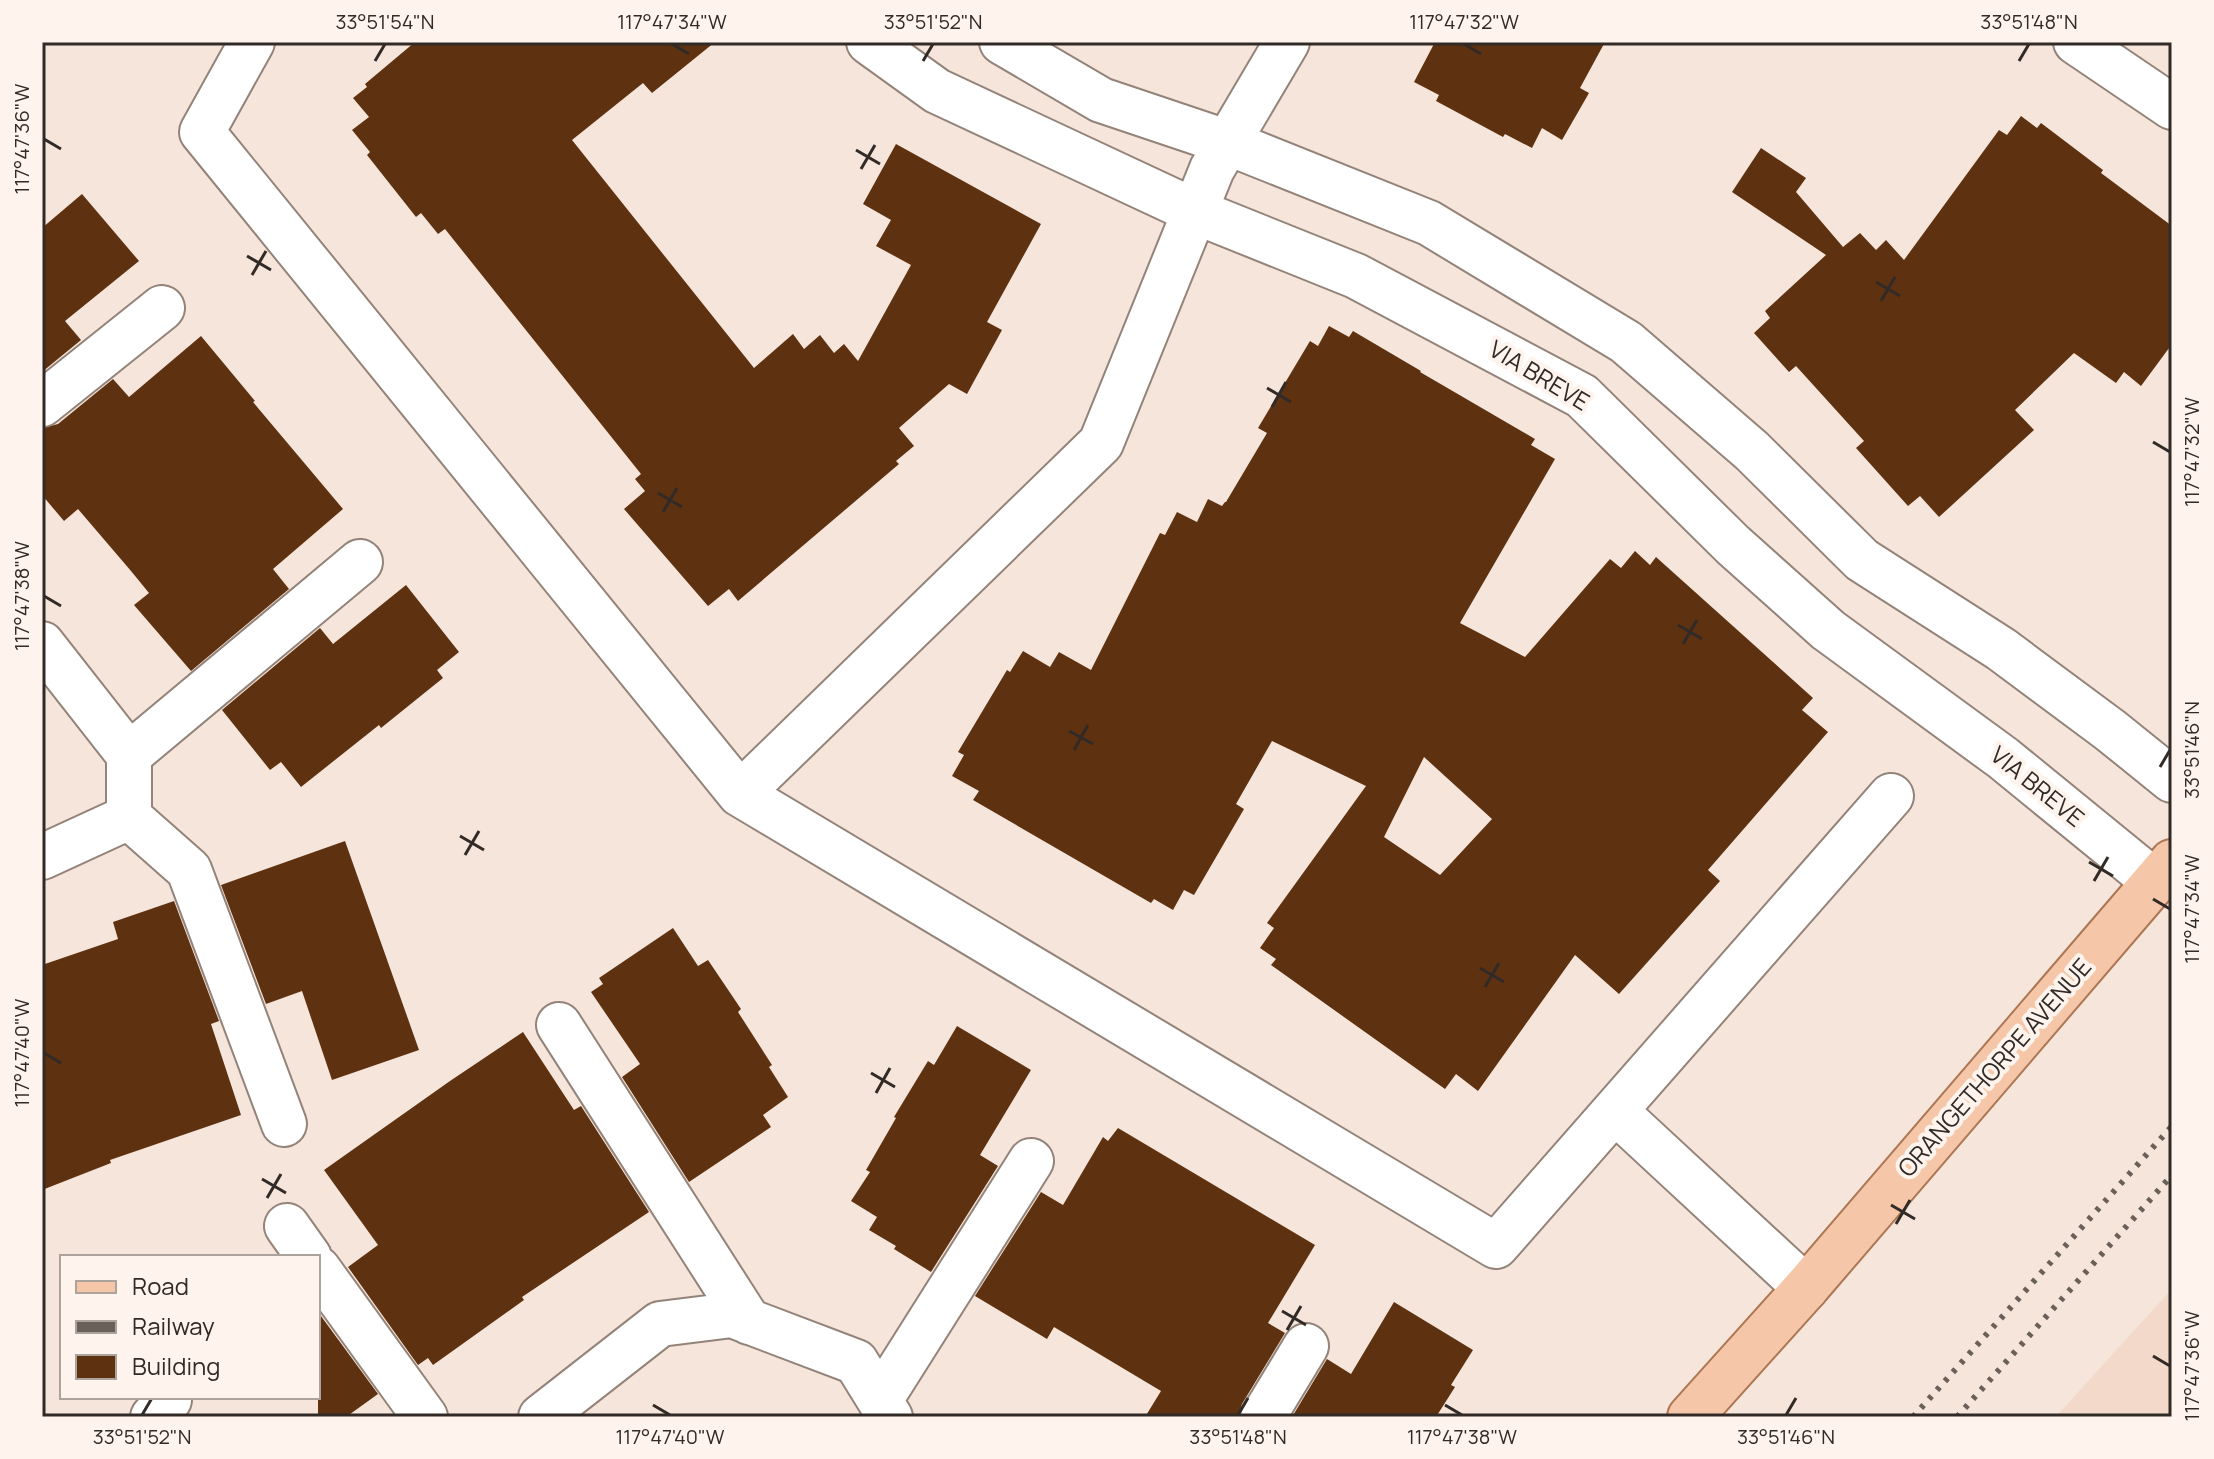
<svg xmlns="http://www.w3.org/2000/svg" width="2214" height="1459" viewBox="0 0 2214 1459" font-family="Manrope,sans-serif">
<rect width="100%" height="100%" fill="#f6e5da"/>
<!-- built -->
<path fill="#f2d9ca" d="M 2172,1289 L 2172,1417 L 2056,1417 L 2081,1389 Z"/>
<!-- building -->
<path fill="#5e3211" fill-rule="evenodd" d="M 415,42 L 715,42 L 652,93 L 643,83 L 572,140 L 754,368 L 793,334 L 804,349 L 820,335 L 834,353 L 844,344 L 858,361 L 911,265 L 876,246 L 891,220 L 863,204 L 896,144 L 1041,224 L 987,322 L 1002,330 L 967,394 L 949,384 L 899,428 L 914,446 L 896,461 L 899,464 L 738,601 L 729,589 L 708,606 L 624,509 L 645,491 L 635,479 L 641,474 L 445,229 L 438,234 L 421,213 L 416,217 L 367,155 L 370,152 L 352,130 L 369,117 L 353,98 L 367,87 L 365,84 Z
M 1435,42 L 1605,42 L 1580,88 L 1589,93 L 1562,140 L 1542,128 L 1532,148 L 1505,134 L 1503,137 L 1436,101 L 1439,95 L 1414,82 Z
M 2021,116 L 2037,128 L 2041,123 L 2103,170 L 2101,173 L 2172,226 L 2172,344 L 2141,386 L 2124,372 L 2116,383 L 2074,353 L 2015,410 L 2034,430 L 1939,517 L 1920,496 L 1908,506 L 1856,448 L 1864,441 L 1796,366 L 1789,372 L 1754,333 L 1770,318 L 1765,311 L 1826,255 L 1732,192 L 1761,148 L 1806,178 L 1796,192 L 1843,247 L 1860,233 L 1876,250 L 1886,240 L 1904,260 L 1999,130 L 2007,135 Z
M 82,194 L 139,261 L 65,321 L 81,340 L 42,372 L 42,228 Z
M 1329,326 L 1349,337 L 1353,331 L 1421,371 L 1420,372 L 1535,439 L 1531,445 L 1555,459 L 1460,623 L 1525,657 L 1610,559 L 1621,568 L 1635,551 L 1650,565 L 1656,557 L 1813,698 L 1802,710 L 1828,732 L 1708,870 L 1720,881 L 1619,994 L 1575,955 L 1478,1091 L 1456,1074 L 1445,1089 L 1271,965 L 1276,959 L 1260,948 L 1274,928 L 1267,923 L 1366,786 L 1272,741 L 1236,804 L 1244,809 L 1194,895 L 1184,890 L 1173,910 L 1154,899 L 1151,903 L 973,800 L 979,791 L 952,776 L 964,755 L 958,752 L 1007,670 L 1010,672 L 1023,651 L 1050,667 L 1059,652 L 1091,670 L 1160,533 L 1165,535 L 1177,512 L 1197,522 L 1208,499 L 1222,506 L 1225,502 L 1226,502 L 1267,433 L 1258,428 L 1310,341 L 1318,346 ZM 1424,757 L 1492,819 L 1440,875 L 1384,837 Z
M 201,336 L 255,401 L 253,402 L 343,509 L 273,569 L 289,589 L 191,671 L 134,605 L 149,593 L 131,571 L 78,509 L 64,521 L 42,495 L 42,428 L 58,424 L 113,379 L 129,397 Z
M 406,585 L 459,652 L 437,670 L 443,678 L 381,728 L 379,725 L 301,787 L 281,762 L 270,770 L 222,710 L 320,628 L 333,644 Z
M 345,841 L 419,1050 L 332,1080 L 302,991 L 266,1004 L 221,885 Z
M 174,901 L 219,1021 L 211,1024 L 241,1115 L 110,1160 L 111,1163 L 42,1190 L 42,965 L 118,939 L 113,922 Z
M 673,928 L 698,966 L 708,960 L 741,1009 L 738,1012 L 772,1065 L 769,1067 L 788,1097 L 763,1115 L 771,1127 L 689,1182 L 622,1077 L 640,1064 L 591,992 L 603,984 L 599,978 Z
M 957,1026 L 1031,1070 L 980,1155 L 998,1166 L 931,1272 L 894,1249 L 896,1246 L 869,1230 L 877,1217 L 851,1201 L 870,1172 L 866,1170 L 896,1118 L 894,1117 L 928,1061 L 934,1065 Z
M 523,1032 L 574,1110 L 581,1106 L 649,1212 L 522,1297 L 524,1300 L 433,1365 L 428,1358 L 418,1365 L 348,1267 L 378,1245 L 324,1170 L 450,1081 Z
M 1118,1128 L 1315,1245 L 1268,1323 L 1285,1333 L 1242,1404 L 1238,1417 L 1145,1417 L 1161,1391 L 1054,1327 L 1047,1339 L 975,1296 L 1041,1192 L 1063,1205 L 1103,1137 L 1108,1141 Z
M 1394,1302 L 1473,1350 L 1451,1385 L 1455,1387 L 1436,1417 L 1292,1417 L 1327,1359 L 1351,1374 Z
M 318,1312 L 378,1394 L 346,1417 L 318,1417 Z"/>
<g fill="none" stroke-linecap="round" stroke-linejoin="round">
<defs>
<path id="minor" d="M 252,42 L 202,132 L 740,794 L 1496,1246 L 1891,796
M 869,42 L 937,91 L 1194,211 L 1356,276 L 1582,396 L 1733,545 L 1828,630 L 2003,758 L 2155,882
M 1002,42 L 1101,100 L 1229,143 L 1429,223 L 1626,342 L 1752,451 L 1862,560 L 2001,649 L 2110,730 L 2172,780
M 2076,42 L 2172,107
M 42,404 L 162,308
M 42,644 L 129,755 L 129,817 L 42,857
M 129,755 L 360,562
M 740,794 L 1101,443 L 1212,169 L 1287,42
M 129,817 L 189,870 L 284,1124
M 559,1025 L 749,1322
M 1615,1111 L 1806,1288
M 287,1226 L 309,1257
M 318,1269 L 425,1417
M 880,1400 L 1031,1161
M 153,1417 L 169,1400
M 541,1417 L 660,1324 L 732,1315 L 856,1362 L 890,1417
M 1263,1417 L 1306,1346"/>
<path id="major" d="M 1690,1417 L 1806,1288 L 2172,862"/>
</defs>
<!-- minor casing -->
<use href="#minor" stroke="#938379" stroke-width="48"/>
<!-- major casing -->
<use href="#major" stroke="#ac7754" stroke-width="48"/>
<!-- minor -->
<use href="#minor" stroke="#fff" stroke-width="44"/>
<!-- major -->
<use href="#major" stroke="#f5c6a7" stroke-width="44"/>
<!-- rail -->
<path stroke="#6a605a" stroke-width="6" stroke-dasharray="4 8" stroke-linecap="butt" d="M 1913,1417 L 2172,1126
M 1957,1417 L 2172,1175"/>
</g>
<!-- ticks -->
<path fill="none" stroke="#312a26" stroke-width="3" d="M 672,44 L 689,54M 1464,44 L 1481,54M 375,61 L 385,44M 923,61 L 933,44M 2019,61 L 2029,44M 44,139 L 61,149M 856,150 L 880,164M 861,169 L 875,145M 247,256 L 271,270M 252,275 L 266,251M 1876,282 L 1900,296M 1881,301 L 1895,277M 1267,388 L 1291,402M 1272,407 L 1286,382M 2153,442 L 2170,452M 658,493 L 682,507M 663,512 L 677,488M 44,596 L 61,606M 1678,625 L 1702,639M 1683,644 L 1697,620M 1069,731 L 1093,744M 1074,750 L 1088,725M 2160,767 L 2170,750M 460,836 L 484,850M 465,855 L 479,831M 2089,862 L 2113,876M 2094,881 L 2108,857M 2153,899 L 2170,909M 1480,968 L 1504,982M 1485,987 L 1499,963M 44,1053 L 61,1063M 871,1073 L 895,1087M 876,1093 L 890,1068M 262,1179 L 286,1193M 267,1198 L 281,1174M 1891,1205 L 1915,1219M 1896,1224 L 1910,1200M 1282,1311 L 1306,1325M 1287,1330 L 1301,1306M 2153,1356 L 2170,1366M 653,1405 L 670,1415M 1445,1405 L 1462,1415M 142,1415 L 152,1398M 1238,1415 L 1248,1398M 1786,1415 L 1796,1398"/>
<g text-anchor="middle" stroke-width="8" stroke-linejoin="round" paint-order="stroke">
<!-- street labels -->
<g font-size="24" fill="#312a26" stroke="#fef4ed">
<text transform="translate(1539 376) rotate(31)" y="8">VIA BREVE</text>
<text transform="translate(2037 787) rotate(39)" y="8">VIA BREVE</text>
<text transform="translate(1995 1068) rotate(-49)" y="8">ORANGETHORPE AVENUE</text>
</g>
</g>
<!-- border -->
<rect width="2214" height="1459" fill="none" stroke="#fef4ed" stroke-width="88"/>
<!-- legend -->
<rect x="60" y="1255" width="260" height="144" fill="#fef4ed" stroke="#aca39d" stroke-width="2"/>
<rect x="76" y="1281" width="40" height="12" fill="#f5c6a7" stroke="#aca39d" stroke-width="2"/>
<text x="132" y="1295" font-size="24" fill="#312a26">Road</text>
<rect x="76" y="1321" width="40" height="12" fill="#6a605a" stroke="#aca39d" stroke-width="2"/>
<text x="132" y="1335" font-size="24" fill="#312a26">Railway</text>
<rect x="76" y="1355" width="40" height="24" fill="#5e3211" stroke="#aca39d" stroke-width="2"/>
<text x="132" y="1375" font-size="24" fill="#312a26">Building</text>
<rect x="44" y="44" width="2126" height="1371" fill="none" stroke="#312a26" stroke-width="3"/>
<g font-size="20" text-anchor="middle" fill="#312a26">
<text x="385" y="29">33°51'54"N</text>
<text x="672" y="29">117°47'34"W</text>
<text x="933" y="29">33°51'52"N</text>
<text x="1464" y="29">117°47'32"W</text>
<text x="2029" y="29">33°51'48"N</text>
<text transform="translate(22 139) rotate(-90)" y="7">117°47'36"W</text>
<text transform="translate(2192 452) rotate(-90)" y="7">117°47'32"W</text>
<text transform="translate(22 596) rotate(-90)" y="7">117°47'38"W</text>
<text transform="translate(2192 750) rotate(-90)" y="7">33°51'46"N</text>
<text transform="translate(2192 909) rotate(-90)" y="7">117°47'34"W</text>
<text transform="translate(22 1053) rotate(-90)" y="7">117°47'40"W</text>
<text transform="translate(2192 1366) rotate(-90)" y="7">117°47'36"W</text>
<text x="142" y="1444">33°51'52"N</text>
<text x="670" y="1444">117°47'40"W</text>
<text x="1238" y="1444">33°51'48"N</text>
<text x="1462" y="1444">117°47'38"W</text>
<text x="1786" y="1444">33°51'46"N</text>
</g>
</svg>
